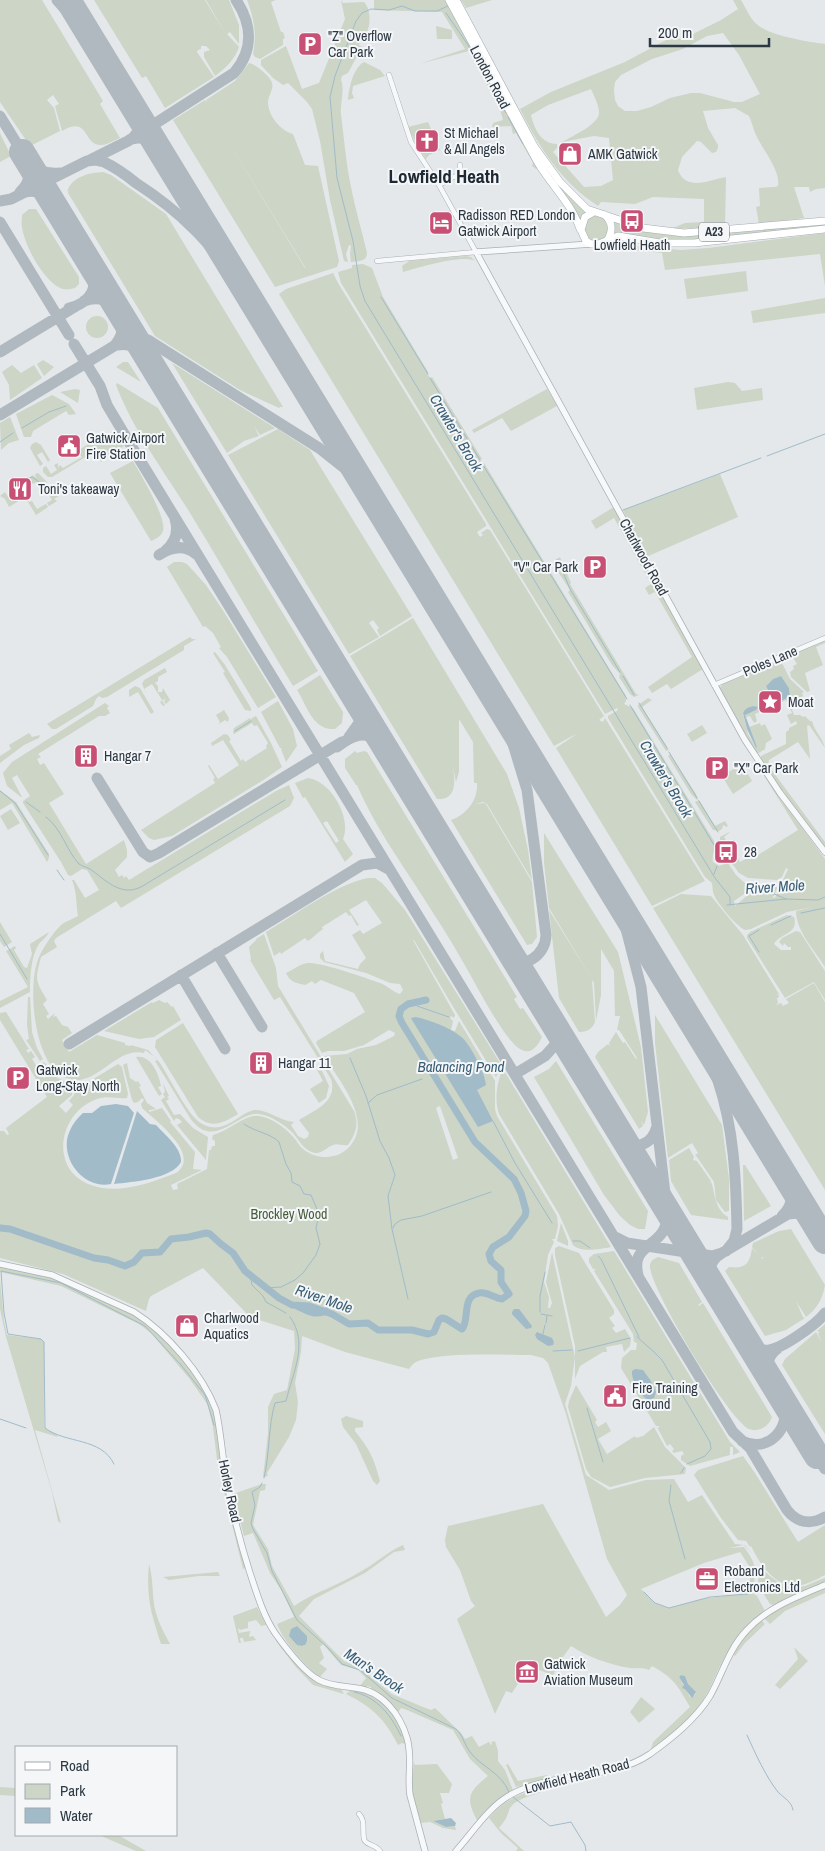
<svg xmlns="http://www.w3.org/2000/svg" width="825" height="1851" viewBox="0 0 825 1851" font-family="'Archivo Narrow',sans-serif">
<rect width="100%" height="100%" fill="#e4e8eb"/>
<!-- green -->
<path fill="#ccd5c6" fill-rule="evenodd" d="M 0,0 L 42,0 L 103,101 L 100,104 L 120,138 C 114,140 108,145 101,145 C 82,145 90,115 62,131 L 55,106 L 59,104 L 53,95 L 47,100 L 54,108 L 60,131 L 30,146 L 0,102 Z
M 94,0 L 205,0 L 227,36 L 206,0 L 229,0 L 239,25 L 239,44 L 230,32 L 227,34 L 239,47 C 235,59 226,68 215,76 L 204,57 L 204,52 L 210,50 L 206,46 L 201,46 L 201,49 L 198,50 L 197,52 L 214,77 L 165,108 L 146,76 L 142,78 Z
M 247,0 L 276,0 L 271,2 L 281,32 L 283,32 L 285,38 L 283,39 L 283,45 L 260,59 L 255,57 L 253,54 C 257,33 254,19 247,0 Z
M 341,0 L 343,3 L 364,2 C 371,9 371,25 366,34 L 357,32 L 355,34 L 347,32 L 347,35 L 359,37 L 360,41 L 359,45 L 362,47 L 348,73 L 342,76 L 341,80 C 345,87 340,105 341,114 C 344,138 346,163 351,187 C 355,208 362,231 367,253 C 367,262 358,261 351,262 L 350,254 L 351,246 L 349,245 L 346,254 L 348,262 L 344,261 L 330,200 L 320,141 L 312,109 L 307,102 L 288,83 L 283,85 L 273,78 L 261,65 L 261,60 L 286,46 L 302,89 L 319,83 L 345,19 Z
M 374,0 L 446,0 L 538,168 L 536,169 L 532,166 L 533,163 L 516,133 L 513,134 L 511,126 L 492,127 L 493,123 L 503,120 L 500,109 L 469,51 L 419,64 L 465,49 L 442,12 L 374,10 Z
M 461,0 L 492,0 L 466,8 Z
M 733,0 L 741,0 C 746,8 751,21 759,26 C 772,36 809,42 825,44 L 825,188 L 816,189 L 810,192 L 809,187 L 794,187 L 804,218 L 759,224 L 756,207 L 760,206 L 759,188 L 775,187 L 778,186 C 781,171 762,149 756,135 C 753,129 752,122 749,116 L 735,108 L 703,111 L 708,128 L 718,145 L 718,148 L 716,152 L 712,153 L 701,142 L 697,141 L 682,157 L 678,170 C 686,192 710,180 726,177 L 725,227 L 670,229 L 685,223 L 704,222 L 704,199 L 653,197 L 635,204 L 601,202 L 598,206 C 561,182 539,147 520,109 L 551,92 L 625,62 L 666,40 L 685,38 L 721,20 L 738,9 ZM 723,33 L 739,55 L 760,94 L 742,102 L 734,102 L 700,93 L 691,93 L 670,98 L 651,107 L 637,111 L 625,111 L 618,106 L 615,100 L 614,90 L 615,82 L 621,75 L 652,59 L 683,49 L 707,36 ZM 591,89 C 594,96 599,105 599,112 C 600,124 572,136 562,142 L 594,136 L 609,138 L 613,180 L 601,186 L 584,187 L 553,152 L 557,148 L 557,144 C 541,144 534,128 531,115 L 548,105 Z
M 436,26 L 452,30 L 452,39 L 437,39 Z
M 364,62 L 380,70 L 385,76 L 353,86 L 352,93 L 354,98 L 348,100 C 349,88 353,68 364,62 Z
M 249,63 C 255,64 271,77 272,83 C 274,89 268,96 268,102 C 268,116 281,131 293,134 L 305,165 L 318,166 L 339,261 L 337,267 L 275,287 L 173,120 L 205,100 L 207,102 L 206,100 L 235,81 ZM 218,125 L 305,267 L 305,268 Z
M 428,122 L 440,150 L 429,155 L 426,159 L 417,146 L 408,127 Z
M 0,133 L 11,156 L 0,162 Z
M 537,156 L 587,211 L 580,220 Z
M 103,172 L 111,175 L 166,214 L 283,407 L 280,407 L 279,408 L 240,390 L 155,336 L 68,193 L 69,190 L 67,192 C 72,176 89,173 103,172 Z
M 29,209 L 36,209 L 79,277 L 79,284 L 75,288 C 71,289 68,290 63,289 C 45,284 24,245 22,227 C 21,224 22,219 22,215 Z
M583 228a13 13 0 1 1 26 0a13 13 0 1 1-26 0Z
M 615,221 L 654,233 L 825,222 L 825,227 L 693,241 L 665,241 L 615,234 Z
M 825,233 L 825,286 L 820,254 L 665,270 L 662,253 L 635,250 L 597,252 L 614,243 L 620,242 L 635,246 L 681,250 L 708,248 Z
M 466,256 L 471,257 L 475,261 C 462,254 418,268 403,272 L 402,266 L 409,261 Z
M 363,264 L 372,268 L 383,297 L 428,372 L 428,375 L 430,378 L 432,377 L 482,459 L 480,460 L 482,463 L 484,463 L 626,696 L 626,701 L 624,704 L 633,708 L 714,841 C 717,849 711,854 713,862 L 719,866 L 728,863 L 736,875 L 747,885 L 747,892 L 734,901 L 735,906 L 749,894 L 754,884 L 776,884 L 774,885 L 776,887 L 778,886 L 774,896 L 772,897 L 775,898 L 788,869 L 786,868 L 782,877 L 777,880 L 748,878 L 739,873 L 731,862 L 733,860 L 720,841 L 720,837 L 731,831 L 724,837 L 740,862 L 751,856 L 753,858 L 798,830 L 761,771 L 825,859 L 825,967 C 815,951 796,931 796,911 L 813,907 L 787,912 L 751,929 L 745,930 C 736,926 718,904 714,895 C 712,891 713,887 712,883 L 705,877 L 608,718 L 608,716 L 618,710 L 617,708 L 605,714 L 341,283 L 338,272 L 352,268 L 352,265 Z
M 746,271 L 748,291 L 687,299 L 684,279 Z
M 333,273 L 338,283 L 486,524 L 486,526 L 477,532 L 480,537 L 483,535 L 481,533 L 487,529 L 490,530 L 604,716 L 599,720 L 603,722 L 605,718 L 705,881 L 652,906 L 556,748 L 578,733 L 554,746 L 279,294 L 286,289 Z
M 825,298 L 825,313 L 753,323 L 751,311 Z
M86 327a11 11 0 1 1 22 0a11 11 0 1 1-22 0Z
M 43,360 L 54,367 L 44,376 L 37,364 Z
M 123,362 L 128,362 L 141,382 L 116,367 Z
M 172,363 L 275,428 L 260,435 L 254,426 L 259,436 L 244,441 L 227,453 Z
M 12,365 L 21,373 L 34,365 L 42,378 L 10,400 L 9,385 L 2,372 Z
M 728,382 L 735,383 L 742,391 L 762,388 L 763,400 L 697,410 L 694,388 Z
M 117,383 L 158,408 L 318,671 L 293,686 C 258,629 225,570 190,513 C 164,471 134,432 116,385 Z
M 75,389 L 80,390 L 78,403 L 60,392 Z
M 547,389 L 557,406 L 511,431 L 502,418 L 474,433 L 472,430 Z
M 52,395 L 69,404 L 76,414 L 69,415 L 66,411 L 33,431 L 31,437 L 24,437 L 16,414 Z
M 10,417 L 19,440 L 9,443 L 1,450 L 0,423 Z
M 278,429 L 310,450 L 412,616 L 380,636 L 377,630 L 379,628 L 373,620 L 369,623 L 379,637 L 349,654 L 228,455 Z
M 106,436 L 108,439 L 111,437 L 114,442 L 119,439 L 124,446 L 101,462 L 100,460 L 97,461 L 92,453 L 52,477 L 48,477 L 43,472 L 43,468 L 46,466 L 51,474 L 57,470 L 54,465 L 58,463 L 58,468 L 60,465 L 63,468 L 82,457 L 77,451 L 100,437 L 102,439 Z
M 36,442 L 41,445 L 50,460 L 48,462 L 42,452 L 37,455 L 43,464 L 40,466 L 30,448 L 32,444 Z
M 133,461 C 140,473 167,518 163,531 C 161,537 155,539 151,541 L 110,473 Z
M 38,473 L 47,482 L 46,485 L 40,488 L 36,482 L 33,484 L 27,479 L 33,475 L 36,478 L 35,474 Z
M 720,474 L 738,517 L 646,557 L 623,510 Z
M 25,480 L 26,482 L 18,489 L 19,491 L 23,489 L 22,487 L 25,485 L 30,497 L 27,499 L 29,502 L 32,501 L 37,509 L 46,504 L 48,507 L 36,515 L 25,497 L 9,507 L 5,499 L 0,496 L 5,492 L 10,500 L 17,495 L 13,488 Z
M 51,486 L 54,488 L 59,496 L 54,499 L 57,501 L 49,506 L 47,503 L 52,500 L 46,489 Z
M 614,507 L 703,669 L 671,689 L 667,684 L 652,693 L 648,687 L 692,657 L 655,592 L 649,595 L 645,588 L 651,584 L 614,518 L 596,529 L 591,521 Z
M 560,557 L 571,583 L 570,584 L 636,694 L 639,695 L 634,697 L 630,694 L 619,677 L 620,674 L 612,665 L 568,592 L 570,590 L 553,564 L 555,560 Z
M 174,562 L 182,562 L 187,564 L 206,585 L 224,612 L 276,697 L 258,708 L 227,657 L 219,648 L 221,647 L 213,633 L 205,626 L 203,627 L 167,567 Z
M 413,618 L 507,774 L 519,808 L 528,850 L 532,880 L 487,804 L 483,802 L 475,804 L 484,803 L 486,804 L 532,882 L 537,937 L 532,944 L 527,945 L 451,820 C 467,814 478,800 477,783 L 474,783 L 473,742 L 459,719 L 459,772 L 456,782 L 449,747 C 451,762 465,801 437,799 L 350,656 Z
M 190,637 L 192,639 L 196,639 L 184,646 L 184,650 L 107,697 L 102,698 L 99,696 L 96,699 L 93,706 L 56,729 L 52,729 L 47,724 Z
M 825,639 L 825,643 L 816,647 L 823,665 L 805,673 L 810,691 L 807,692 L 791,677 L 790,672 L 794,669 L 793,666 L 797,664 L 792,656 L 783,658 Z
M 215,652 L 225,665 L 251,708 L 251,711 L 245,710 L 223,673 L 225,672 L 213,653 Z
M 780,659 L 790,679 L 804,692 L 802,693 L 803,696 L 790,703 L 794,715 L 800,715 L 803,717 L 805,716 L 810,721 L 812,721 C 814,731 823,738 825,748 L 809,725 L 807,726 L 810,759 L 798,742 L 769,760 L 768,765 L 825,842 L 825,847 L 786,796 L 761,759 L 761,756 L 786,744 L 786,732 L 789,730 L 789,728 L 797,724 L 796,721 L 791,724 L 787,715 L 792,713 L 786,700 L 755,714 L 757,721 L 754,723 L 750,716 L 746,717 L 749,727 L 760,723 L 761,726 L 765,724 L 772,739 L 766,743 L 765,749 L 757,754 L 719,689 L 724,682 ZM 781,676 L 789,688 L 790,697 L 762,709 L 759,708 L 759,704 L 783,693 L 768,690 L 766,686 L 773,679 ZM 756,706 L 756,710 L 747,713 L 745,716 L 757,747 L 756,748 L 748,734 L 743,714 L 743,712 Z
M 165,668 L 167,672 L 158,677 L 158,681 L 155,683 L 158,686 L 158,692 L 162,692 L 163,688 L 170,700 L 166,704 L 164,702 L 166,699 L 162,701 L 165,705 L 163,706 L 160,702 L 167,697 L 162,700 L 152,684 L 144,689 L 147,695 L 142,684 L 144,680 Z
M 320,675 L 343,712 L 342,723 L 335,729 C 312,731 306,703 297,690 Z
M 135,686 L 140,688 L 154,712 L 151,714 L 138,692 L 129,697 L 129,690 Z
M 648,698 L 652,700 L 642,707 L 669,750 L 666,751 L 638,707 L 638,705 Z
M 278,701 L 293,729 L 297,746 L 286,762 L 281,749 L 282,748 L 280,748 L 261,712 Z
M 105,703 L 109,706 L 107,708 L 110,713 L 105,716 L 99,716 L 38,754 L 41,757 L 37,759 L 40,765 L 44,763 L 64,794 L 49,803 L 86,864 L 124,840 L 127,850 L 127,857 L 115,870 L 119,877 L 122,875 L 124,878 L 126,876 L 129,880 L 276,791 L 289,785 L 294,798 L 290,806 L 121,908 L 116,901 L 56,938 L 54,941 L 57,947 L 41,957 C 35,980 35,980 47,1000 L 43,1004 L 49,1014 L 46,1016 L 48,1019 L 55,1013 L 53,1017 L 56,1016 L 62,1025 L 68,1027 L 72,1033 L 62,1040 L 69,1052 L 97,1035 L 125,1043 L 125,1045 L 131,1046 L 131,1045 L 148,1050 L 160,1063 C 169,1077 186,1111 198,1121 C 205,1127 215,1129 223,1126 C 234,1123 243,1112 254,1110 C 267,1109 280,1121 294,1122 L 291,1125 L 298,1136 L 304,1139 L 308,1137 L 309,1133 L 299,1120 C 315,1110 338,1102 331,1079 L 280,997 L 274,1000 L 250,960 L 251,959 L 249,947 L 256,940 L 256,939 L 264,934 L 276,968 L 278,986 L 354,1111 C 359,1123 356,1134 348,1145 C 343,1146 337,1143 333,1145 C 327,1147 322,1154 315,1153 C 304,1151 299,1140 293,1133 C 285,1125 270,1115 259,1114 C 238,1111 214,1152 190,1118 L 155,1061 L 157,1060 L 156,1058 L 145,1050 L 144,1053 C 114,1046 95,1092 64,1077 C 33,1062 27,984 39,957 C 44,946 53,933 61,925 C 66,921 73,919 78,916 C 76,904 77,892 72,880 L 74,880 L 85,898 L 99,890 L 87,870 L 82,869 L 71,876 L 68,875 L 61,862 L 23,803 L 23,801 L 30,796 L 17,775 L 12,778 L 22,797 L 21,797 L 7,786 L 3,773 L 12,762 Z
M 224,710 L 229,718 L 228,722 L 225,720 L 219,724 L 220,722 L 216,715 Z
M 256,716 L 271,743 L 282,767 L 265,779 L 172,836 L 154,840 L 149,838 L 141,830 L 215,783 L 213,779 L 215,778 L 208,766 L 209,765 L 218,779 L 239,765 L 223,740 L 212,746 L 211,743 L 224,734 L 228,735 L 231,740 L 229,741 L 241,761 L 243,759 L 245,762 L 267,748 L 266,746 L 268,743 L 257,725 L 254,726 L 252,723 L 234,734 L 233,733 L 234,728 L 250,718 L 251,720 L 252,718 Z
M 702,725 L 707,733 L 692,742 L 687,734 Z
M 29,733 L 32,737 L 40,735 L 39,738 L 24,745 L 0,763 L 0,756 L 11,749 L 9,745 Z
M 355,751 L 357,753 L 364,751 L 367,752 L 517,997 L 514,999 L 520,1009 L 523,1008 L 542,1037 C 538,1045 532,1055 522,1050 C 505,1043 474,980 463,962 C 454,946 445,931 435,916 C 409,873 377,832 357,785 L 356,785 L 345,768 L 345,759 Z
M 668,751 L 696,794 L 698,799 L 697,800 L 691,794 L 668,756 L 670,754 Z
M 742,764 L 752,781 L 733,794 L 722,776 Z
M 308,778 C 331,781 352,818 343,839 L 353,854 L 345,862 L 305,797 L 303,798 L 295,783 ZM 327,821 L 339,841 L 336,843 L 323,823 Z
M 0,790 L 16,802 L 49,854 L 49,858 L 47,862 L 12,803 L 0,810 Z
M 699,800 L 715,826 L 725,821 L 728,826 L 726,827 L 724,825 L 722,827 L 723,828 L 719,831 L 713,830 L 695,802 Z
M 11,809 L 20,823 L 8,830 L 0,816 Z
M 544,833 L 618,952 L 641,1047 L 648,1112 L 644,1125 L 641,1121 L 643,1126 L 639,1129 L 595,1057 L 598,1052 L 608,1044 L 610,1046 L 609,1043 L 616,1032 L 623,1043 L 625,1042 L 636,1059 L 637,1058 L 619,1030 L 617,1030 L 620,1016 L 615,1016 L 614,971 L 601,949 L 601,995 L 596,1021 L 594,983 L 592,980 L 595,1022 C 592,1029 587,1032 579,1032 L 559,998 L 549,910 L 592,979 L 549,908 L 544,863 Z
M 368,878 L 375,878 L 382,883 L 405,910 L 502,1066 L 496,1077 L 449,1000 L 414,940 L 413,940 L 455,1015 L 454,1018 L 451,1016 L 450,1018 L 453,1021 L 451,1030 L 455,1031 L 459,1021 L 495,1081 L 495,1109 L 497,1116 L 557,1216 L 558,1226 L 555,1239 L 552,1239 L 554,1242 L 548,1255 L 544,1282 L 549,1297 L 548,1308 L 550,1308 L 552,1303 L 546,1282 L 552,1252 L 575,1357 L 571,1386 L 565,1404 L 586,1475 L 609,1490 L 646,1480 L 674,1479 L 688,1502 L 702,1495 L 735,1544 L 745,1545 L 752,1554 L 744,1545 L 729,1548 L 744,1547 C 753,1559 757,1567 754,1582 L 752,1584 L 746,1583 L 746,1580 L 750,1580 L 751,1569 L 740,1552 L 704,1563 L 641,1589 L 655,1603 L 669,1608 L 701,1599 L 741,1594 L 746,1588 L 757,1596 L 765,1611 C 746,1626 732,1642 721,1664 C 714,1678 709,1692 700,1705 C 687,1722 668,1737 651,1749 L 653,1742 L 690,1707 C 678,1686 674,1678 652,1666 L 649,1670 C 642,1667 638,1669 630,1668 C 610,1665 588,1657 571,1646 L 563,1657 L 553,1675 L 536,1669 L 526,1671 L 512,1693 L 506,1691 L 495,1714 L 457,1619 L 475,1606 L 471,1601 L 460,1570 L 446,1547 L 445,1540 L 448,1526 L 543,1504 L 606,1617 L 620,1605 L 627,1595 L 607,1559 L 566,1414 L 548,1363 L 543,1358 L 531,1355 C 498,1355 451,1352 421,1360 C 416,1361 412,1364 409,1369 L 345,1352 L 302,1336 L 301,1352 L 295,1383 L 298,1402 L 296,1420 L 289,1437 L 267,1473 L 268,1476 L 263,1477 L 268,1433 L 268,1407 L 274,1394 L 287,1390 L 295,1349 L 294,1331 L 250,1317 L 203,1268 L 151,1296 L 149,1299 L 146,1311 L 63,1274 L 0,1258 L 0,1131 L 4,1131 L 7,1135 L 9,1134 L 6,1128 L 47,1097 L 0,1020 L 0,1013 L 6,1012 L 29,1049 L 26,1050 L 28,1053 L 31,1051 L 35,1057 L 32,1059 L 44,1078 L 47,1076 L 40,1065 L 44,1062 L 56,1077 L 72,1085 L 72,1095 L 59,1106 L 66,1113 L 73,1105 L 69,1101 L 74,1095 L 77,1085 L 90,1081 L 118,1064 L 122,1067 L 128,1094 L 127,1098 C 117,1099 107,1095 97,1099 C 60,1111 47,1169 91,1185 C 118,1195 150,1183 176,1173 C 202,1155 156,1121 142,1108 L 141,1104 L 144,1100 L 142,1098 L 138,1102 L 134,1103 L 132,1100 L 123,1065 L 127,1063 L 130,1078 L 136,1082 L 138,1081 L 141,1086 L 139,1087 L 147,1103 L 144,1107 L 147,1103 L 156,1109 L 149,1110 L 149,1112 L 162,1108 L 171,1121 L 170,1122 L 195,1152 L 193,1169 L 202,1170 L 171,1185 L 173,1190 L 178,1189 L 177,1184 L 207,1169 L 209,1150 L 211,1150 L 212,1146 L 215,1146 L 215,1141 L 212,1139 L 213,1135 C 227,1132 246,1114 258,1116 C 271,1117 286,1128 294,1138 C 297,1141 299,1146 303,1149 C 319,1162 343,1159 353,1142 C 370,1116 338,1079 324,1056 L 347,1054 L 357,1049 L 376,1045 L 394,1036 L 395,1033 L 389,1030 L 364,1045 L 344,1051 L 328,1051 L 322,1053 L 316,1043 L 317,1041 L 365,1012 L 354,993 L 321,980 L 315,984 L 312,981 L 305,985 C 296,983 290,982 286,973 C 293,970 300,964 308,963 C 321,962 366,978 380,983 C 388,986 394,993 400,994 L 403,990 L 400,984 L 390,983 L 366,973 L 324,962 L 320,958 L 320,954 L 323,951 L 325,961 L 358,969 L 360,964 L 366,958 L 352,935 L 360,930 L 363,934 L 382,923 L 366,900 L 349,910 L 359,925 L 357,926 L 351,915 L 349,916 L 346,912 L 322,927 L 323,929 C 317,933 314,937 308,941 L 305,938 L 281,954 L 280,952 L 274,956 L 266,932 C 296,914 335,885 368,878 ZM 440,1106 L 458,1158 L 453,1160 L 436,1108 ZM 681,1675 L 685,1676 L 688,1684 L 696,1694 L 690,1697 L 685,1688 L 682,1688 L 684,1686 L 679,1677 Z
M 681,894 L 711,896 L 743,935 L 779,994 L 776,995 L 779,995 L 779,997 L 777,998 L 778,1003 L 776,1005 L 781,1003 L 783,1006 L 789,1003 L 786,999 L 814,983 L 825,1002 L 825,1190 L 653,908 Z
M 787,915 L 794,917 C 799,934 781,933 774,944 L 781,950 L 791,950 L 791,947 L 788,947 L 784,943 L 783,946 L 779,942 L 782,938 L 796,931 L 800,932 L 825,971 L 825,1000 L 814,982 L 785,998 L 747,938 L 747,935 L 750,932 Z
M 0,922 L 12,942 L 4,947 L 0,941 Z
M 49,932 C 47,937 41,941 39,944 C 31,956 30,976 30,992 L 0,1008 L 0,1001 L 28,987 L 6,951 L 15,946 L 16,948 L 14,950 L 24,967 L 27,968 L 32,954 L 30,944 Z
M 28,997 L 30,997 L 32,1032 L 37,1048 L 43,1059 L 40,1061 L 26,1040 L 29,1039 L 27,1025 Z
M 159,1000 L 165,1003 L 167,1002 L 172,1007 L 173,1006 L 181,1020 L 154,1037 L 139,1039 L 104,1031 L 152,1002 L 153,1003 Z
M 655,1015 L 722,1125 L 729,1179 L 729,1211 L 725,1212 L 716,1200 L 714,1182 L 697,1157 L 695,1155 L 698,1153 L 692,1143 L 668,1158 L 655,1043 Z
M 183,1023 L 238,1114 C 223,1123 212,1129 198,1117 L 155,1047 L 156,1040 Z
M 136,1057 C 150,1054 159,1073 161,1086 L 158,1087 L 162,1094 L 159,1096 Z
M 556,1061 L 648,1211 L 645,1229 L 638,1229 L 630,1225 L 620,1216 L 604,1195 L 534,1077 L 549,1069 Z
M 503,1069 L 611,1247 C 601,1249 581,1253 573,1245 L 559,1214 L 499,1114 C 494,1101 497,1081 503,1069 Z
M 317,1070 L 322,1071 L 329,1086 L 326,1098 L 319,1103 L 310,1089 L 323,1081 Z
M 163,1083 L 169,1096 L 167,1097 L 169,1099 L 166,1101 L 174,1115 L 180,1114 L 193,1128 L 208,1137 L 206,1160 L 177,1125 L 182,1122 L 179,1119 L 176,1118 L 174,1121 L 161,1100 L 165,1097 L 163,1094 L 165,1092 Z
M 689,1148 L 694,1157 L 693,1160 L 697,1161 L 711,1181 L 709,1184 L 711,1182 L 712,1184 C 715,1196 716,1210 728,1217 L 728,1220 L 691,1215 L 671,1181 L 669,1160 Z
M 743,1165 L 745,1165 L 771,1206 L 744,1221 Z
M 561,1223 L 568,1241 L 568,1246 L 557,1241 Z
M 791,1229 L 825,1285 C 823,1298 817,1309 806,1317 L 796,1301 L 803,1317 L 805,1318 L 786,1330 L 765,1336 L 725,1271 L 729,1267 C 745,1269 750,1264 752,1248 L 762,1259 L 764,1257 L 761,1258 L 752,1247 L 753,1243 L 779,1231 Z
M 559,1246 L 579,1253 L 614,1310 L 614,1314 L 609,1318 L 615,1326 L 612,1328 L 616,1333 L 625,1329 L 631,1339 L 630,1346 L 624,1352 L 622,1344 L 606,1347 L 607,1352 L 603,1352 L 580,1366 L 575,1379 L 575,1346 L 555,1255 L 555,1248 Z
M 614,1251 L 730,1442 L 740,1452 L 733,1455 L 733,1447 L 730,1447 L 730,1455 L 690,1466 L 681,1460 L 681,1456 L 684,1454 L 682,1451 L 674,1453 L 672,1451 L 674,1449 L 670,1444 L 667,1446 L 657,1427 L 659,1428 L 659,1426 L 656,1426 L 621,1368 L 622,1358 L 631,1350 L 636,1350 L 637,1343 L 634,1342 L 633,1334 L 594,1271 L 596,1269 L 593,1269 L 589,1262 L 589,1258 L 594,1254 Z
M 658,1257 L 679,1263 L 702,1302 L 698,1305 L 699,1306 L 703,1303 L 772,1417 C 769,1426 759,1433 749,1429 C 729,1420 648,1286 650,1265 C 651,1260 654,1259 658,1257 Z
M 0,1266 L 51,1277 L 136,1314 L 166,1340 L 194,1374 L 213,1408 L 246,1568 L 243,1569 L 218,1468 L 213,1427 L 208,1405 L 189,1378 L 151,1333 L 139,1324 L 61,1286 L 0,1272 Z
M 0,1279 L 4,1321 L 7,1335 L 41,1339 L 44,1342 L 44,1426 C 47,1432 55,1431 58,1437 L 35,1430 L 61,1523 L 58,1521 L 52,1492 L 6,1337 L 0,1309 Z
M 825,1324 L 825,1434 L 782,1365 L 785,1359 L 816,1332 L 821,1341 L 818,1333 L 820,1332 L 817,1331 Z
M 576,1385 L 597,1420 L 595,1422 L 598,1427 L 606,1422 L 611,1431 L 598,1439 L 607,1454 L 635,1436 L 636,1438 L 643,1436 L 654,1427 L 665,1447 L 686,1468 L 685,1474 L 645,1478 L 610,1487 L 591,1477 L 586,1469 L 568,1407 L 569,1401 Z
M 346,1416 L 363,1421 L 363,1427 L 355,1428 L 355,1431 C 370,1450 374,1458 380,1481 L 377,1485 L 373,1481 L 356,1444 L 343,1427 L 341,1419 Z
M 743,1456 L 755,1473 L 798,1542 L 825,1525 L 825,1575 C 817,1579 805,1586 795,1586 C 773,1585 759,1563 751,1546 L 750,1547 L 746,1541 L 738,1540 L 721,1518 L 694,1475 L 698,1470 Z
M 262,1484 L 266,1484 L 265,1490 L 260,1491 L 253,1525 L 268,1549 L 272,1566 L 294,1606 C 315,1592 339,1585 360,1572 C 375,1564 387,1552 403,1545 L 405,1550 L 394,1552 L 365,1573 L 314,1599 L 299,1616 L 344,1661 L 360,1668 L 392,1694 L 423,1707 L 431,1710 L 435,1708 L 461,1733 L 465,1739 L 472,1736 L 479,1747 L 489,1742 L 491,1745 L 492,1744 L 491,1742 L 495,1741 L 498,1751 L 498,1761 L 505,1770 L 513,1790 L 478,1822 C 465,1798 468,1792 488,1776 L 470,1759 L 453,1730 L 407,1710 L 401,1708 L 397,1714 L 386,1699 L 371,1689 L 371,1687 L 367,1686 L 366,1688 L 360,1686 L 366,1678 L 358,1670 L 341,1665 L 323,1644 L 320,1647 L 324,1658 L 319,1663 L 327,1669 L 320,1677 C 305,1666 284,1642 277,1624 L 294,1617 L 282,1591 L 270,1573 L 253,1533 L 244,1536 L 233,1494 Z
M 149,1564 C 153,1578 152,1590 154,1604 C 156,1618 163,1631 170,1644 L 161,1644 C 151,1613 146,1597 149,1564 Z
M 761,1567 C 767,1575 784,1588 794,1588 C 804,1588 815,1581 825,1578 L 825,1583 L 773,1605 L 770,1604 L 758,1585 L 759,1568 Z
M 218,1572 L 220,1576 L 199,1576 L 169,1580 L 163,1577 Z
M 825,1588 L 825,1593 L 785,1611 L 770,1624 L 764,1618 L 785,1605 Z
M 257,1607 L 266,1625 L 261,1626 L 256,1620 L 248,1622 L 248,1628 L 240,1630 L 238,1628 L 239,1633 L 250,1631 L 249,1637 L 253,1636 L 256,1640 L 244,1642 L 243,1638 L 240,1638 L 241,1643 L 239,1643 L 233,1616 Z
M 761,1620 L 765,1624 L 745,1643 L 735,1656 L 732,1654 L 744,1636 Z
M 277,1640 L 310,1676 L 341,1689 L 344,1694 L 313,1685 L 295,1666 L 276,1641 Z
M 794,1647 L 808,1661 L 780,1689 L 775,1685 L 798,1659 Z
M 354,1688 C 360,1690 368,1692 373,1695 C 391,1705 401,1726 407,1745 L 402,1743 L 398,1745 C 385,1719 372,1707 346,1694 Z
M 641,1697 L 655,1709 L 639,1723 L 630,1712 Z
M 414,1762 L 415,1765 L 437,1764 L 452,1784 L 449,1793 L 440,1793 L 443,1803 L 441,1804 L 445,1819 L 433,1821 L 446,1827 L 455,1826 L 456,1830 L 443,1828 L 430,1822 L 421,1823 L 411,1791 Z
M 508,1764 L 518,1781 L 547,1775 L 548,1778 L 516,1787 L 506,1765 Z
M 0,1787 L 16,1788 L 16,1796 L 0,1795 Z
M 540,1789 L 541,1792 C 531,1796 514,1799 509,1810 C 507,1818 504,1822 499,1828 L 524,1851 L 516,1851 L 518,1848 L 501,1833 L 489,1818 C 505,1800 517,1794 540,1789 Z
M 99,1835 L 118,1835 L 146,1851 L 136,1851 Z"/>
<!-- water -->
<path fill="#a1bbc9" d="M 781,676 L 789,688 L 790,697 L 762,709 L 758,707 L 756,710 L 745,715 L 757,747 L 756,748 L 747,729 L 743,713 C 745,708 753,705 758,707 L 759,704 L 783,693 L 768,690 L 766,686 L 773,679 Z
M 416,1017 C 429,1020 449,1027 460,1036 C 470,1043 485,1073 486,1085 L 477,1090 L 493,1121 L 478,1127 L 412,1020 L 411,1018 Z
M 116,1104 L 128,1106 L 134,1113 L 111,1184 C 86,1189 64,1164 67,1140 C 69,1129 75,1120 83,1113 L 92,1113 L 101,1106 Z
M 137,1111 L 150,1124 L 156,1125 C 165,1135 182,1148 181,1162 C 172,1179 132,1182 114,1184 Z
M 514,1309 L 519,1309 L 532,1326 L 531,1328 L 526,1329 L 512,1314 L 512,1312 Z
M 537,1332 L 552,1338 L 554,1342 L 553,1345 L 548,1346 L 537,1339 L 535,1335 Z
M 635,1369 L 643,1370 L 651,1381 L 656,1392 L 654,1398 L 648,1400 C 641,1396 631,1380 632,1371 Z
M 297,1626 L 307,1636 L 307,1641 L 305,1645 L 303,1645 L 303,1646 L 297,1645 L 289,1636 L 291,1629 Z
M 681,1675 L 685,1676 L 688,1684 L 696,1692 L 692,1698 L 685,1689 L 682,1688 L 684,1685 L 679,1677 Z
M 451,1818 L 456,1823 L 455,1826 L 446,1827 L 433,1821 Z"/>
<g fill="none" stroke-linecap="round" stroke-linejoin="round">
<!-- stream -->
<path stroke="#a1bbc9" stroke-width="1" d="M 448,6 L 437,11 L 415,11 L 402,6 L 389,10 L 371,9 L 362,13 L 356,21 L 335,76 L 330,97 L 337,178 L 353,241 L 360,286 L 365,301 L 371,311 L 715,878 L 730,897 L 730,905
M 446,13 L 468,45 L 506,113
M 508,117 L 523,144
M 381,297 L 428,374
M 430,378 L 480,460
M 22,428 L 49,412 L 66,406
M 0,442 L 13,433
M 767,456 L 825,434
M 483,465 L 627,699
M 28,479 L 32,477 L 43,485
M 16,487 L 25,481
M 623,510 L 761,458
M 558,560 L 570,589 L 620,672
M 623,676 L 634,695
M 639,703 L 667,748
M 630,705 L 714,845
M 235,731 L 251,721
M 669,752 L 697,798
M 0,791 L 15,803 L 48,855
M 699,801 L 718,832
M 26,802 L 40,812
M 46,817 C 62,829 66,850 79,864 C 82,866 86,867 90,869 C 106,880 120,897 141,887 L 285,800
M 718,861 L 720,855 L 718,851
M 57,870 L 64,880
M 714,874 L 717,866
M 760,888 L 786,899
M 727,905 L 786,899 L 818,900 L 825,897
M 801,913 L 825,908
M 771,925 L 791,916
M 759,930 L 749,936 L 759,952
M 0,934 L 27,979
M 417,1006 L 449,1017
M 350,1058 L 366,1096 L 380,1141 L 389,1158 L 395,1175 L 388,1196 L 392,1229 L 408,1299
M 368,1103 L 377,1095 L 422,1079
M 493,1121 L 515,1163 L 552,1223
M 244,1124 C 255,1132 270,1133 279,1142 L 286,1164 L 291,1173 L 292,1182 L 300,1186 L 304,1194 L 311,1195 L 319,1214 L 316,1228 L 320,1244 L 316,1255 L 303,1273 L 295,1280 L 281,1287 L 266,1288
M 393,1228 L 395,1224 L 401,1220 L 422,1216 L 491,1192
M 573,1241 L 580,1241 L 590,1248
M 598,1256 L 601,1259 L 639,1337
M 250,1274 L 252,1285 L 263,1296 L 266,1302 L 286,1313
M 504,1298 L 504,1299
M 540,1312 L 540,1296 L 545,1272
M 541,1314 L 552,1316
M 546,1323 L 547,1316
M 543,1334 L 545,1325
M 637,1337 L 653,1351 L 662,1360 L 710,1442 L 711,1449 L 705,1456 L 687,1464
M 553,1351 L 572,1350
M 578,1351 L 630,1338
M 587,1408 L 603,1462
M 0,1419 L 26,1428
M 114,1464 C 101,1437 66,1444 45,1428 L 44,1342 L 41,1339 L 8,1334 L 4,1313 L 1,1271 L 61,1283 L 145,1326 L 181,1365 L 205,1395 L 214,1425
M 681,1473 L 684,1468
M 264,1478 C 270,1453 268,1427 275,1403 L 286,1401 C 293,1372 309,1343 290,1317
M 262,1483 L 260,1487 L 252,1492 L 255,1505 L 251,1523 L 253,1529 L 267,1553 L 272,1571 L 297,1620 L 328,1648 L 342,1664 L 360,1670 L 392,1698 L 456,1729 C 463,1735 464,1744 470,1752 C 481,1767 501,1772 509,1792
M 671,1485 L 669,1501 L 685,1559
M 644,1592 L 655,1603 L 669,1608 L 710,1597 L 748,1594
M 354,1692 C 377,1697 391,1715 401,1736
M 747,1735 C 755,1753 766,1777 778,1792 C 784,1798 792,1802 793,1810
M 513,1797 L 550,1826 L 571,1822 L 585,1845 L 586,1851"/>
<!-- river -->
<path stroke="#a1bbc9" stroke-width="7" d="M 0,1228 L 10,1229 L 94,1258 L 108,1260 L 125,1266 L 134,1262 L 142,1253 L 160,1252 L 171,1239 L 189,1237 L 206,1233 L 210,1234 L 221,1244 L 233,1253 L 245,1271 L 279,1298 L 292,1305 L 309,1306 L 332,1314 L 349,1324 L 368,1323 L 378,1330 L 412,1330 L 428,1334 L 434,1332 L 439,1320 L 442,1318 L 446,1319 L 462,1329 C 470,1320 461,1296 479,1293 C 486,1291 494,1298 502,1299 L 509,1294 L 501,1282 L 501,1270 L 491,1261 L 489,1254 L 493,1247 L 509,1237 L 525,1216 L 526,1211 L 521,1193 L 514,1179 L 475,1142 L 402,1023 L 399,1016 L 401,1009 L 408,1004 L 426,1000
M 297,1306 C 308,1311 314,1316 326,1311"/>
<!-- taxiway -->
<path stroke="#b1b9c0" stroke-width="11" d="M 57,0 L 81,27 L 109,67
M 0,116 L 22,152
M 135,135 C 144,128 140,120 136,111
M 132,139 C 143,136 152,140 159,149
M 25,158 C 34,169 45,175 60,173
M 90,160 L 128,141 L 234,73 C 254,50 252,24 236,0
M 20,192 C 30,183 32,172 26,159
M 25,192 C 40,189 49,196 56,208
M 0,201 L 11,199 L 87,161 L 95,160 L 104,162 C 115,167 126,175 136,183 C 184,214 209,242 243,287
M 0,222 L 69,335
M 84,301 C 113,290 135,322 115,345
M 69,308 C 91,303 101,285 90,265
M 74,344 L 100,386 L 107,405 L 135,452 L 733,1432 L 750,1448 L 787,1510 C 797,1523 811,1525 825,1517
M 118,345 C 130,343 139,347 147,357
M 0,352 L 76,306
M 0,415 L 124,340 L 137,337 L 148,340 L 319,448 L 348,471 L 373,500
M 165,551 C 175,543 179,532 175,519
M 159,555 C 171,547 184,544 196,554
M 485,682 L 510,734 L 527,790 L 546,935 C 546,955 523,971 507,958 C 499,952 492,928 488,918
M 349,737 L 359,723 L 361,709
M 337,747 C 352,735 366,729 381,743
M 97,778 L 143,852 L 150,857 L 159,853 L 342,742
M 596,867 L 613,898 L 625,925 L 641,987 L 667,1211 C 670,1249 629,1240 638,1275
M 217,953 L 262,1027
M 181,975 L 225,1049
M 693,1025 C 702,1043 711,1061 718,1081 C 734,1129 736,1179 737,1229 L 734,1241 L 726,1251
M 69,1044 L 362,865 L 377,863 L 390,870
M 515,1074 L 545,1056 L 555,1045 L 555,1033 L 546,1013
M 600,1102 C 609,1119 616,1156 643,1144 C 651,1141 655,1134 657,1126
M 782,1216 C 792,1207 794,1195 789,1182
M 615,1237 L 627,1243 L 712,1256 L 722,1253 L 788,1214 L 799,1213 L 813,1222
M 711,1284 C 707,1271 710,1260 722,1253
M 745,1338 C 751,1346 759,1351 769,1350 C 783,1348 817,1324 825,1313
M 770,1380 C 765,1368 767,1356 778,1348
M 742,1441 C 768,1454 791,1428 784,1404
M 817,1456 L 825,1469"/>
<!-- runway -->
<path stroke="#b1b9c0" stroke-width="26" d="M 68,0 L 825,1241
M 22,152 L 817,1456"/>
<defs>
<path id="minor" d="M 460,165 L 461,175
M 439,185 L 453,177 L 468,174
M 377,261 L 476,252 L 439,185 L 411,142 L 389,75
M 714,685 L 825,638
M 359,1814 C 366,1821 362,1830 364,1839 C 365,1845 375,1844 380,1851"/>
<path id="tertiary" d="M 591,244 L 476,252 L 745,740 L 780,793 L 825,852
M 0,1264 L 52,1275 L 134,1312 C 167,1333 202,1373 216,1410 C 221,1432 222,1455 226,1477 C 232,1510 240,1542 250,1573 C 257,1594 263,1615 275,1633 C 285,1647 304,1672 319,1680 C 330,1686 344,1686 356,1688 C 382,1691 400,1714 407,1738 C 413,1759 407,1775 410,1795 L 425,1851
M 456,1851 C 473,1832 489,1806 512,1794 C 554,1771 611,1781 650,1754 C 672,1738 696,1719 710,1696 C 723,1673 728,1650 747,1630 C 768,1607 797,1597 825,1585"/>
<path id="primary" d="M 449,0 L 537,161 C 550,184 572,204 580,229
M 456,0 L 534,146 L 560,182 L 587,209 L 643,228 L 684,233 L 825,221
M 594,212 L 585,217 L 581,230 L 586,241 L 591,244 L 599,244 L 618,236 L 660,243 L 694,243 L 825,229
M 605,215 C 613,223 613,231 607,241"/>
</defs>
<!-- minor casing -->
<use href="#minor" stroke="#a9b0b5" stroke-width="5.5"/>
<!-- tertiary casing -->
<use href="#tertiary" stroke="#a9b0b5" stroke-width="7"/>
<!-- primary casing -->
<use href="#primary" stroke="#a4aeb6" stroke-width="8"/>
<!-- minor -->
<use href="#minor" stroke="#f7f8fa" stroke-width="4.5"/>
<!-- tertiary -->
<use href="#tertiary" stroke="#f7f8fa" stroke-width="5.5"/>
<!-- primary -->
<use href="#primary" stroke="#fff" stroke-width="7"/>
</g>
<!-- icons -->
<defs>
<symbol id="parking-square" viewBox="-11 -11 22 22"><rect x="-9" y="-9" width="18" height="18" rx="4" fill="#c95075" stroke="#f4f6f8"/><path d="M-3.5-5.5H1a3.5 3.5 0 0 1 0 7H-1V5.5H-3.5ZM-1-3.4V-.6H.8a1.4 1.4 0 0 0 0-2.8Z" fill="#fff"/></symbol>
<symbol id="church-square" viewBox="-11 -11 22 22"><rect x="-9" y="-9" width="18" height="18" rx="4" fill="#c95075" stroke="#f4f6f8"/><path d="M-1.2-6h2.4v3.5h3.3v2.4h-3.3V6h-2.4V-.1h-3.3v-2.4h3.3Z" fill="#fff"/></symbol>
<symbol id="shop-square" viewBox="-11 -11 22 22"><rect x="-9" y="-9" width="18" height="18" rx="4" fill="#c95075" stroke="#f4f6f8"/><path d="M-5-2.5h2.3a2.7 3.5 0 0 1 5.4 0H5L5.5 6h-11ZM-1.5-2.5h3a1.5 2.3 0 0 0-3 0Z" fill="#fff"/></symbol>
<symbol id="bus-square" viewBox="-11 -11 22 22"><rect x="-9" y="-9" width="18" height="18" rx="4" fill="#c95075" stroke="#f4f6f8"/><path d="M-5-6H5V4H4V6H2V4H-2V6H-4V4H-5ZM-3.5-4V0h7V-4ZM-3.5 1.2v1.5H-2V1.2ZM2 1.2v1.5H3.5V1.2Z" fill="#fff"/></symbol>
<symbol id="hotel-square" viewBox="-11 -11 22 22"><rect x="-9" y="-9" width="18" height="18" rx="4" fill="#c95075" stroke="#f4f6f8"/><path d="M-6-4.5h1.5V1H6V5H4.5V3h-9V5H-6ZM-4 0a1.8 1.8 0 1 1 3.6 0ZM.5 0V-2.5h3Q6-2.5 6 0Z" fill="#fff"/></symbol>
<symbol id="civic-square" viewBox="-11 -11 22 22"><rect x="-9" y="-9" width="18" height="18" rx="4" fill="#c95075" stroke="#f4f6f8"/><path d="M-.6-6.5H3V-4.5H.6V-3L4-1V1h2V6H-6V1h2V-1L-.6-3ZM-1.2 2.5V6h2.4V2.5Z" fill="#fff"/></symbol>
<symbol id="restaurant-square" viewBox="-11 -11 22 22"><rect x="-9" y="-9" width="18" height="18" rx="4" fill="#c95075" stroke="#f4f6f8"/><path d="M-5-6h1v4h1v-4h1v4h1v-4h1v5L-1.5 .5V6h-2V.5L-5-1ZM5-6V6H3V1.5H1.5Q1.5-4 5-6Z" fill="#fff"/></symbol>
<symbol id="sight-square" viewBox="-11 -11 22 22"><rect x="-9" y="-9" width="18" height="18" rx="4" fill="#c95075" stroke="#f4f6f8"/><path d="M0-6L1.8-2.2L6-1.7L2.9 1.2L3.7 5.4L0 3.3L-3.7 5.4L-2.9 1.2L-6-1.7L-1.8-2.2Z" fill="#fff"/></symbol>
<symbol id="building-square" viewBox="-11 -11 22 22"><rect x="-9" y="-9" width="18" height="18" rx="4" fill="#c95075" stroke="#f4f6f8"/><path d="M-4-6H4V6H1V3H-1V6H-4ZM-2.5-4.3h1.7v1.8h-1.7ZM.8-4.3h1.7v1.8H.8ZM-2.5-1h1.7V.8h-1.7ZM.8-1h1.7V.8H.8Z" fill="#fff"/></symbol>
<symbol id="office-square" viewBox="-11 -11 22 22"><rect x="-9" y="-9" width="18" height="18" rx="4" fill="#c95075" stroke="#f4f6f8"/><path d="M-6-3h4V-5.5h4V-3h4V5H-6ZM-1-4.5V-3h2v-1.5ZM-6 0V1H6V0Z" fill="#fff"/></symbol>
<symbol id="museum-square" viewBox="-11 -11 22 22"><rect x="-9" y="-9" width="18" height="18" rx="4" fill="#c95075" stroke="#f4f6f8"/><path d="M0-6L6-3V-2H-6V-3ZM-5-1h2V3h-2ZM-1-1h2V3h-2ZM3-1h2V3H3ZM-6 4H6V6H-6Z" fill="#fff"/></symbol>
</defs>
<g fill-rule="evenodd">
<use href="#parking-square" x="296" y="30" width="28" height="28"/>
<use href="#church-square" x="413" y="127" width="28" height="28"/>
<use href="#shop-square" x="556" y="140" width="28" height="28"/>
<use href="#bus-square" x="618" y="207" width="28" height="28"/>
<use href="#hotel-square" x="427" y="209" width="28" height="28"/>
<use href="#civic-square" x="55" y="432" width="28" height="28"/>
<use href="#restaurant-square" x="6" y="475" width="28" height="28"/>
<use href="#parking-square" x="581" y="553" width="28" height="28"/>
<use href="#sight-square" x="756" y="688" width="28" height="28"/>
<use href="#building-square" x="72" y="742" width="28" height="28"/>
<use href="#parking-square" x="703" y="754" width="28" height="28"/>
<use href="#bus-square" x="712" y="838" width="28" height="28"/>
<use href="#building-square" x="247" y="1049" width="28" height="28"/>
<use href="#parking-square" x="4" y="1064" width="28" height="28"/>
<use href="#shop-square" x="173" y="1312" width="28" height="28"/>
<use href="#civic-square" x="601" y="1382" width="28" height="28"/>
<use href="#office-square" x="693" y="1565" width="28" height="28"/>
<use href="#museum-square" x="513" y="1658" width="28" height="28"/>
</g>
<g text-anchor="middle" stroke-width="4" stroke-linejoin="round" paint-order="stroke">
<!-- shield labels -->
<rect fill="#f4f6f8" stroke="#687179" stroke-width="1" x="699" y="222.5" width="30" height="19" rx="4"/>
<g font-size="12" font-weight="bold" fill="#2c3843">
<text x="714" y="236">A23</text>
</g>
<!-- poi labels -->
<g font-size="14" fill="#2c3843" stroke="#f4f6f8" text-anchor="start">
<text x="328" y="41">"Z" Overflow<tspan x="328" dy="16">Car Park</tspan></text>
<text x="444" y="138">St Michael<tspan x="444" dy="16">&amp; All Angels</tspan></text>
<text x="588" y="159">AMK Gatwick</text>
<text x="458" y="220">Radisson RED London<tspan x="458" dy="16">Gatwick Airport</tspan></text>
<text x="632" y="250" text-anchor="middle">Lowfield Heath</text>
<text x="86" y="443">Gatwick Airport<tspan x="86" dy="16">Fire Station</tspan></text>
<text x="38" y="494">Toni's takeaway</text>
<text x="578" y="572" text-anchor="end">"V" Car Park</text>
<text x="788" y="707">Moat</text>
<text x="104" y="761">Hangar 7</text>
<text x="734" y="773">"X" Car Park</text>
<text x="744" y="857">28</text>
<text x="278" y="1068">Hangar 11</text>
<text x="36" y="1075">Gatwick<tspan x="36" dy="16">Long-Stay North</tspan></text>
<text x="204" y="1323">Charlwood<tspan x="204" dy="16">Aquatics</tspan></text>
<text x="632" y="1393">Fire Training<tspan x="632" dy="16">Ground</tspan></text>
<text x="724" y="1576">Roband<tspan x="724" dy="16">Electronics Ltd</tspan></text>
<text x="544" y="1669">Gatwick<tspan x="544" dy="16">Aviation Museum</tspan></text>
</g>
<!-- street labels -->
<g font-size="14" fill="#2c3843" stroke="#f4f6f8">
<text transform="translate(490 77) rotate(62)" y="5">London Road</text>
<text transform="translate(644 557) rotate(61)" y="5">Charlwood Road</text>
<text transform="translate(770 661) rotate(-23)" y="5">Poles Lane</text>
<text transform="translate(230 1491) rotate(78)" y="5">Horley Road</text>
<text transform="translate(577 1776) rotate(-14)" y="5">Lowfield Heath Road</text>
</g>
<!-- park labels -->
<g font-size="14" fill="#465e3a" stroke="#f4f6f8">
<text x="289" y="1219">Brockley Wood</text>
</g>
<!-- water labels -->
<g font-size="15" font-style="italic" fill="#385d75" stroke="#f4f6f8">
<text transform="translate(456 433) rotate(59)" y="5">Crawter's Brook</text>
<text transform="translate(666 779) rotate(59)" y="5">Crawter's Brook</text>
<text transform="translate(775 887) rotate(-4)" y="5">River Mole</text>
<text x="461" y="1072">Balancing Pond</text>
<text transform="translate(324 1299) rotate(19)" y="5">River Mole</text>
<text transform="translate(374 1671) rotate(34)" y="5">Man's Brook</text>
</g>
<!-- district labels -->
<g font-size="19" font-weight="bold" fill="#1e2934" stroke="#f4f6f8">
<text x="444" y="183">Lowfield Heath</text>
</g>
</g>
<!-- legend -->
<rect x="15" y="1746" width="162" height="90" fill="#f4f6f8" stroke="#a4aab0"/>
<rect x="25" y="1762" width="25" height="8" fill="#ffffff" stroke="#a4aab0"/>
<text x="60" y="1771" font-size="15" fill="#2c3843">Road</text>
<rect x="25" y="1784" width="25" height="15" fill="#ccd5c6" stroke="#a4aab0"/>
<text x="60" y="1796" font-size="15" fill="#2c3843">Park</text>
<rect x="25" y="1808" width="25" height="15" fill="#a1bbc9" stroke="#a4aab0"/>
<text x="60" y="1821" font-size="15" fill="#2c3843">Water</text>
<!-- scale -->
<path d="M650 38v8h119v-8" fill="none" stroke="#2c3843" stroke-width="2.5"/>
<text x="658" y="38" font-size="15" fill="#2c3843" stroke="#f4f6f8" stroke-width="4" paint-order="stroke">200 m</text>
</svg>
